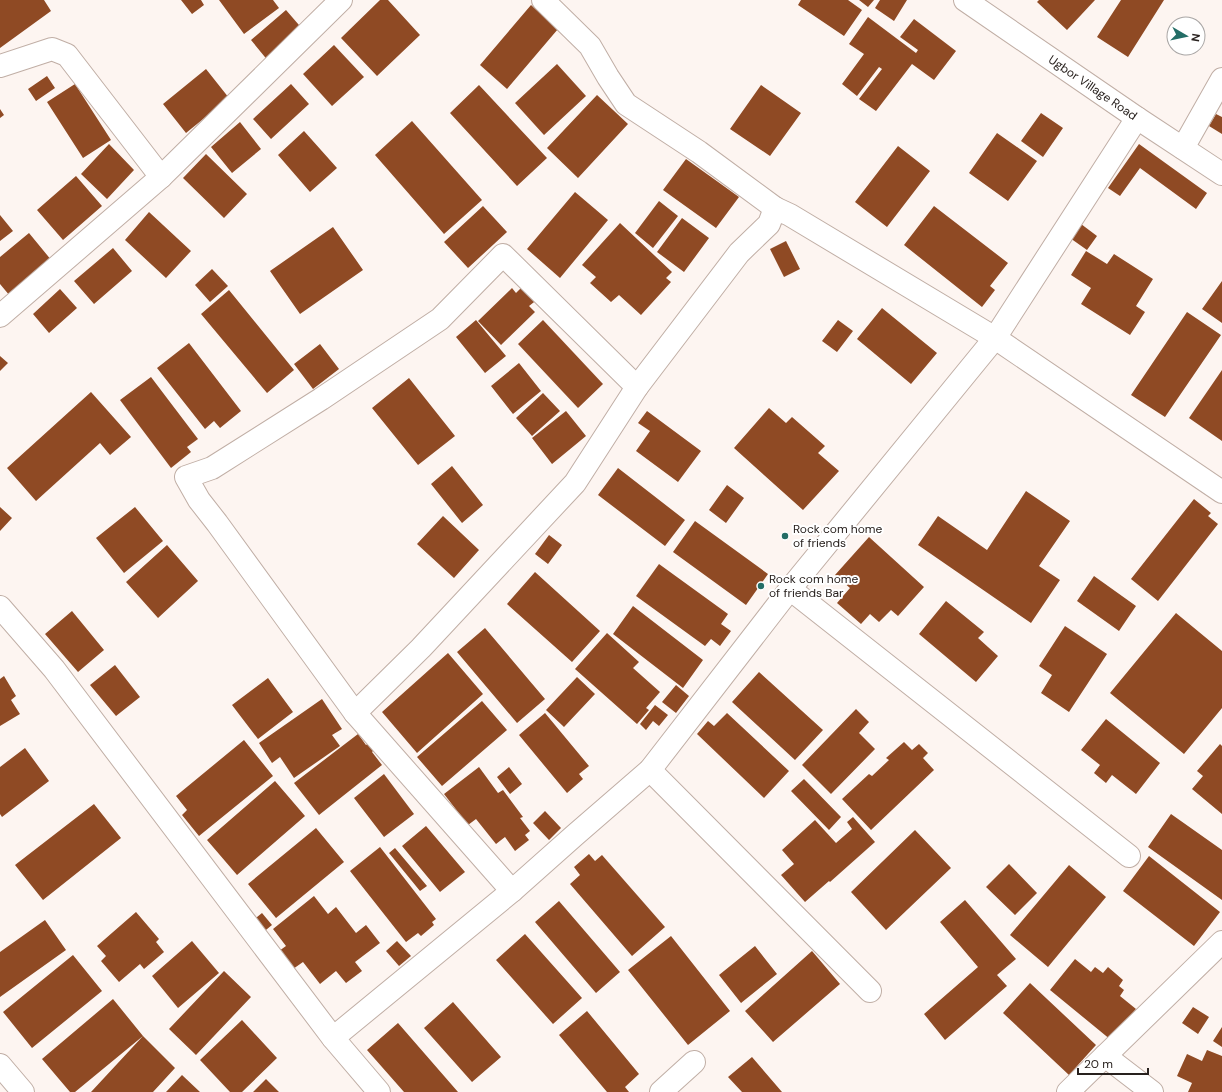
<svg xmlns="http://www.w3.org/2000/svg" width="1222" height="1092" viewBox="0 0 1222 1092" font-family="'DM Sans',sans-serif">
<rect width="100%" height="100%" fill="#fdf5f1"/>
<!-- building -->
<path fill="#8f4a24" d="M 0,0 L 44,0 L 51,11 L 0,48 Z
M 181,0 L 201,0 L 204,5 L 192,14 Z
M 219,0 L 273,0 L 279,8 L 244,34 Z
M 380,0 L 388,0 L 420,35 L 377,76 L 341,38 Z
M 801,0 L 848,0 L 862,10 L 844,36 L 798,5 Z
M 859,0 L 874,0 L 868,7 Z
M 880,0 L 907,0 L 894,21 L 875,8 Z
M 1039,0 L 1095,0 L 1067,30 L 1037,2 Z
M 1121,0 L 1164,0 L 1128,57 L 1097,37 Z
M 531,5 L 558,29 L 507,89 L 480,65 Z
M 286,10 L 305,32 L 269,62 L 251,40 Z
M 868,17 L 916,53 L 918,50 L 900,37 L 914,19 L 956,51 L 934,80 L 912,64 L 876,111 L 859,99 L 882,69 L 879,67 L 857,96 L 842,84 L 864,54 L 849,44 Z
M 334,45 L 364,77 L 332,106 L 303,74 Z
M 557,64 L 586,96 L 544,135 L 515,103 Z
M 206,69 L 229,98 L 186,133 L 163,104 Z
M 47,76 L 55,88 L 36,101 L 28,89 Z
M 75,84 L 111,140 L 83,158 L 47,102 Z
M 291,84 L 309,104 L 271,139 L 253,119 Z
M 479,85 L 547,158 L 517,186 L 450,113 Z
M 761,85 L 801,113 L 770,156 L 730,129 Z
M 597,95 L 628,124 L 578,178 L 547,148 Z
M 0,109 L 4,115 L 0,118 Z
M 1041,113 L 1063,128 L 1043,157 L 1021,141 Z
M 1216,114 L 1222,117 L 1222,134 L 1209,126 Z
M 412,121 L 482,200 L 444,234 L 375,155 Z
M 240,122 L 261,149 L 232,173 L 211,147 Z
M 304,131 L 337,168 L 310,192 L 278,155 Z
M 997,133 L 1037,161 L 1008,201 L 969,173 Z
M 109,144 L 134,170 L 107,199 L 81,174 Z
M 1139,144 L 1207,193 L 1196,209 L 1140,168 L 1120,196 L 1108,188 Z
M 898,146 L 930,171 L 887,227 L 855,202 Z
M 206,154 L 247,194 L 224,218 L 183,178 Z
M 686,159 L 739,197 L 716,228 L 663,190 Z
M 76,176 L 102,206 L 63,240 L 37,210 Z
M 575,192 L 608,220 L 560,278 L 527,249 Z
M 659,201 L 678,216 L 653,248 L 635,233 Z
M 483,206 L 507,232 L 468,268 L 444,242 Z
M 934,206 L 1008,263 L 990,286 L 995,290 L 982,307 L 904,245 Z
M 149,212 L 191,251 L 166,278 L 125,240 Z
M 0,215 L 13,231 L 0,241 Z
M 682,218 L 709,238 L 684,272 L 657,252 Z
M 620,223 L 672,272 L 666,278 L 671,282 L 641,315 L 619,295 L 611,302 L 590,283 L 596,277 L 582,265 Z
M 1081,224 L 1097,236 L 1087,250 L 1070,238 Z
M 333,227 L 363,270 L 300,314 L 270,271 Z
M 29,233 L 52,261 L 10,296 L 0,284 L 0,257 Z
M 786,241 L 800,269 L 784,277 L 770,249 Z
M 113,248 L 132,271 L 94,304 L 74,281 Z
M 1086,251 L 1107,264 L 1114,254 L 1153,279 L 1136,306 L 1145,312 L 1130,335 L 1081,304 L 1091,288 L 1071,275 Z
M 212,269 L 228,286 L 210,302 L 195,285 Z
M 1222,281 L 1222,323 L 1202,309 Z
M 524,285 L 538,299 L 529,306 L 535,312 L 501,345 L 478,321 L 512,288 L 516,293 Z
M 60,289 L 77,308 L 49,333 L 33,314 Z
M 229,290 L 294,370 L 267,393 L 201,314 Z
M 882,308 L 937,353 L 911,384 L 857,339 Z
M 1187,312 L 1221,335 L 1165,417 L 1131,395 Z
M 476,320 L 506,356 L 485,373 L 456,337 Z
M 543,320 L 603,384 L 578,408 L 518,344 Z
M 838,320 L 853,331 L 837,352 L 822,341 Z
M 189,343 L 241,411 L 220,428 L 214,421 L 205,429 L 157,368 Z
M 320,344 L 339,369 L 313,389 L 294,364 Z
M 0,356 L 8,363 L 0,371 Z
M 519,363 L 541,391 L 513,414 L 491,386 Z
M 1222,370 L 1222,441 L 1189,418 Z
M 151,377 L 198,439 L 187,447 L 191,452 L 171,468 L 120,400 Z
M 409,378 L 455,436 L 418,465 L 372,408 Z
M 91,392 L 131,437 L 110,455 L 100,443 L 36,501 L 7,468 Z
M 543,393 L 560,411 L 532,436 L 516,418 Z
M 769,408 L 786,423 L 792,417 L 825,446 L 818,453 L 839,471 L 803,510 L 734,448 Z
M 566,411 L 586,436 L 552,464 L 532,438 Z
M 647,411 L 701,451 L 678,482 L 636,451 L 650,431 L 638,423 Z
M 452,466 L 483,505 L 462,523 L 431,484 Z
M 618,468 L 685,520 L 665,546 L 598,495 Z
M 727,485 L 744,498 L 726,523 L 709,510 Z
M 1026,491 L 1070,521 L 1039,566 L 1060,580 L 1031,623 L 918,545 L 938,516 L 987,550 Z
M 1194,499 L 1211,513 L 1208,516 L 1218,524 L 1158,601 L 1131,579 Z
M 0,507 L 12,518 L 0,531 Z
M 135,507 L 163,541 L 124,573 L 96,538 Z
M 443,516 L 479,550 L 454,578 L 417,544 Z
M 695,521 L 768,574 L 746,605 L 673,552 Z
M 549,535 L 562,545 L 548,564 L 535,554 Z
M 869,537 L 924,587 L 898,616 L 891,610 L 879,622 L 870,614 L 861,624 L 837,603 L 850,588 L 835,575 Z
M 167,545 L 198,581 L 158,618 L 126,582 Z
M 659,564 L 728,614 L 721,624 L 731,631 L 720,646 L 711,639 L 705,646 L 636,596 Z
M 535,572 L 600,631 L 572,662 L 507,604 Z
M 1094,576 L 1136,606 L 1119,631 L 1077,601 Z
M 946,601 L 984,632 L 978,638 L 998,656 L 976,682 L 919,634 Z
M 633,606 L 703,660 L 683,688 L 613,634 Z
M 72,611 L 104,650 L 78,672 L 45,634 Z
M 1176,613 L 1222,651 L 1222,708 L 1184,754 L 1110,693 Z
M 1065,626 L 1107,654 L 1069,712 L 1041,693 L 1052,675 L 1039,666 Z
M 485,628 L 545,699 L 517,723 L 457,652 Z
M 607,633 L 639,662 L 633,668 L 660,692 L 646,708 L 649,710 L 637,724 L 575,669 Z
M 448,653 L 483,694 L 417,753 L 382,712 Z
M 115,665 L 140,697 L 116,716 L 90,685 Z
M 759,672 L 823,730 L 795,760 L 732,702 Z
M 4,676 L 16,696 L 11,700 L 20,714 L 0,726 L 0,679 Z
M 577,677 L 595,694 L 564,727 L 546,710 Z
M 268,678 L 293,712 L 258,739 L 232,705 Z
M 676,685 L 689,696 L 676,713 L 662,702 Z
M 322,699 L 342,729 L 332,735 L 340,746 L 294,778 L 280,757 L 272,763 L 259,743 Z
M 482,701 L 507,730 L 442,786 L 417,757 Z
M 655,705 L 668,715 L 659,726 L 653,721 L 646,730 L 640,724 Z
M 856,709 L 869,722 L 859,733 L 875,749 L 831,794 L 802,765 Z
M 545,713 L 589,766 L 579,774 L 583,779 L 567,793 L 519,735 Z
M 727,713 L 789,771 L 764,798 L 697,734 L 708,721 L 714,726 Z
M 1106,719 L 1160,763 L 1136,794 L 1112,775 L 1106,783 L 1094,773 L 1100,765 L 1081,750 Z
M 358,734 L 366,745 L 369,743 L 374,750 L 372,752 L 382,765 L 319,815 L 294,783 Z
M 244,740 L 273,776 L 199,836 L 182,815 L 187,810 L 176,796 Z
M 904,742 L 912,750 L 919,744 L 928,753 L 923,758 L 934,770 L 871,830 L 842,799 L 869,774 L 872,776 L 889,760 L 886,758 Z
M 1220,744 L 1222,746 L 1222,814 L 1192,789 L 1203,776 L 1197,771 Z
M 25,748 L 49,781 L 2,817 L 0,814 L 0,767 Z
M 479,767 L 498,793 L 503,790 L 523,817 L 520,818 L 530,831 L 525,835 L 529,840 L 515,851 L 505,837 L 496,844 L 476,819 L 468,825 L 444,794 Z
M 509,767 L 522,784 L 510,794 L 497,777 Z
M 384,774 L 414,814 L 384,837 L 354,798 Z
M 804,779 L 841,817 L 829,830 L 791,791 Z
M 275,781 L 305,816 L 237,875 L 207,840 Z
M 94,804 L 121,838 L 43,900 L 15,865 Z
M 545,811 L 561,828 L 549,840 L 533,823 Z
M 1171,814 L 1222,850 L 1222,900 L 1148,847 Z
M 853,817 L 875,842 L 830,882 L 829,881 L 805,902 L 781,875 L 794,864 L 782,850 L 815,820 L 836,843 L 852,829 L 847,822 Z
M 426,826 L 465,872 L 440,892 L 402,846 Z
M 316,828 L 344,862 L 276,918 L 248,884 Z
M 915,830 L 951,868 L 886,930 L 851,892 Z
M 380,847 L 436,919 L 432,922 L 434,925 L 421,936 L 418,933 L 406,942 L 350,871 Z
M 395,848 L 427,886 L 420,891 L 389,853 Z
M 589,854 L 595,861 L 602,855 L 665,927 L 632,956 L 570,884 L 580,875 L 574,867 Z
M 1149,856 L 1220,912 L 1194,946 L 1123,891 Z
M 1009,864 L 1037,893 L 1015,915 L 986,887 Z
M 1069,865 L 1106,897 L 1048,967 L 1010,935 Z
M 314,896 L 328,914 L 336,907 L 356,933 L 366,925 L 380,943 L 355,962 L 362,971 L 346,983 L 336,971 L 320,984 L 303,962 L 293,969 L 279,951 L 286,946 L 273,929 Z
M 965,900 L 1016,959 L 997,975 L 1007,986 L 945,1040 L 924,1014 L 978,967 L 940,922 Z
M 559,901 L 620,972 L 596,993 L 535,922 Z
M 136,912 L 159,939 L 156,942 L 164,952 L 144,969 L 140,964 L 119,982 L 101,961 L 106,956 L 97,946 Z
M 262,913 L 272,925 L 261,934 L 251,922 Z
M 45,920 L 66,950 L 0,997 L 0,952 Z
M 525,934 L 582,998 L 553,1024 L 496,960 Z
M 671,936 L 730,1011 L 688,1045 L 628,970 Z
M 192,941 L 219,973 L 178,1008 L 152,976 Z
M 397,941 L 411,956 L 399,966 L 386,951 Z
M 755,946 L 777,974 L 741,1003 L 719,975 Z
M 812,951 L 840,984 L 773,1042 L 745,1011 Z
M 73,955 L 102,991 L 32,1048 L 3,1012 Z
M 1075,959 L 1091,972 L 1095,967 L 1103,973 L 1108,967 L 1123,980 L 1119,986 L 1124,990 L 1120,996 L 1136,1009 L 1111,1040 L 1050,990 Z
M 224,971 L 251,997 L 196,1055 L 169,1029 Z
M 1030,983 L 1096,1045 L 1069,1075 L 1003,1013 Z
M 113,999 L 143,1036 L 75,1092 L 70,1092 L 42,1059 Z
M 453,1002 L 501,1057 L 472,1082 L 424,1028 Z
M 1193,1007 L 1209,1017 L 1198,1034 L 1182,1023 Z
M 587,1011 L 639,1074 L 625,1087 L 629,1092 L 607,1092 L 559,1035 Z
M 242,1020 L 277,1058 L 242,1092 L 230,1092 L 200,1060 Z
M 398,1023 L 458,1092 L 404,1092 L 367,1050 Z
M 1222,1027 L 1222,1047 L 1213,1041 Z
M 143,1036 L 175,1068 L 153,1092 L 91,1092 Z
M 1207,1050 L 1222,1056 L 1222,1092 L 1188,1092 L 1192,1083 L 1177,1076 L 1187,1054 L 1202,1061 Z
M 752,1057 L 782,1092 L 742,1092 L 728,1077 Z
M 182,1075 L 200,1092 L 166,1092 Z
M 266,1079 L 279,1092 L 253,1092 Z"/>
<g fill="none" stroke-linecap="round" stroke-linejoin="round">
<defs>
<g id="minor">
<path d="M 543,0 L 590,46 L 608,77 L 626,104 L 699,152 L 775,208"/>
<path id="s1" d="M 965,0 L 1137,118 L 1222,174"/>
<path d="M 0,66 L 52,49 L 67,55 L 161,177"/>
<path d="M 1183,148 L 1222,79"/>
<path d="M 0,316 L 161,177 L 341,0"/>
<path d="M 790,589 L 1129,856"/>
<path d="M 0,607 L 54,669 L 333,1038 L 379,1092"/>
<path d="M 355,713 L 421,648 L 575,483 L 637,387 L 739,253 L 769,224 L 775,208 L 790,215 L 995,338 L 1222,492"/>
<path d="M 650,770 L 870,991"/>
<path d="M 512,891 L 355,713 L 217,523 L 199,500 L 186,477 L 212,468 L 321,399 L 440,319 L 503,255 L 637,387"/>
<path d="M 333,1038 L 512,891 L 575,835 L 650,770 L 790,589 L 995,338 L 1137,118"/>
<path d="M 1105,1056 L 1152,1092"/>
<path d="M 0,1065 L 23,1092"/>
<path d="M 661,1092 L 694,1062"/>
<path d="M 1068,1092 L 1222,942"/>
</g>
</defs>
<!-- minor casing -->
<use href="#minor" stroke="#c0aea5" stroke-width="24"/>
<!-- minor -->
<use href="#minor" stroke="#fff" stroke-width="22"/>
</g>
<!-- markers -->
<g fill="#236d66" stroke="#fff" stroke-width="1.5">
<circle cx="785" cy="536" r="4"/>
<circle cx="761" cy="586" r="4"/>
</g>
<g text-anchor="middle" stroke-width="4" stroke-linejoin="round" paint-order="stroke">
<!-- street labels -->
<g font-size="12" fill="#28211e" stroke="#fff">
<text dy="4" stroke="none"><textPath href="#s1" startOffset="155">Ugbor Village Road</textPath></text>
</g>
<!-- poi labels -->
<g font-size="12" fill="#28211e" stroke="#fff" text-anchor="start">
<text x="793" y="533">Rock com home<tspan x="793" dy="14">of friends</tspan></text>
<text x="769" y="583">Rock com home<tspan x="769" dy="14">of friends Bar</tspan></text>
</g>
</g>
<!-- north arrow -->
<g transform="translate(1186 36) rotate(99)"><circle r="19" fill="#ffffff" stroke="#a9a6a5"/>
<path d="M0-3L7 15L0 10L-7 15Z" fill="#236d66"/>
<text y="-6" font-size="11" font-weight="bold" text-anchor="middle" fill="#28211e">N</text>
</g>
<!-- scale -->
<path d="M1078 1068v6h70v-6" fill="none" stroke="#28211e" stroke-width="2"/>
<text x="1084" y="1068" font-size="12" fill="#28211e" stroke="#ffffff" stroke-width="3" paint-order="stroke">20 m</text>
</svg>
